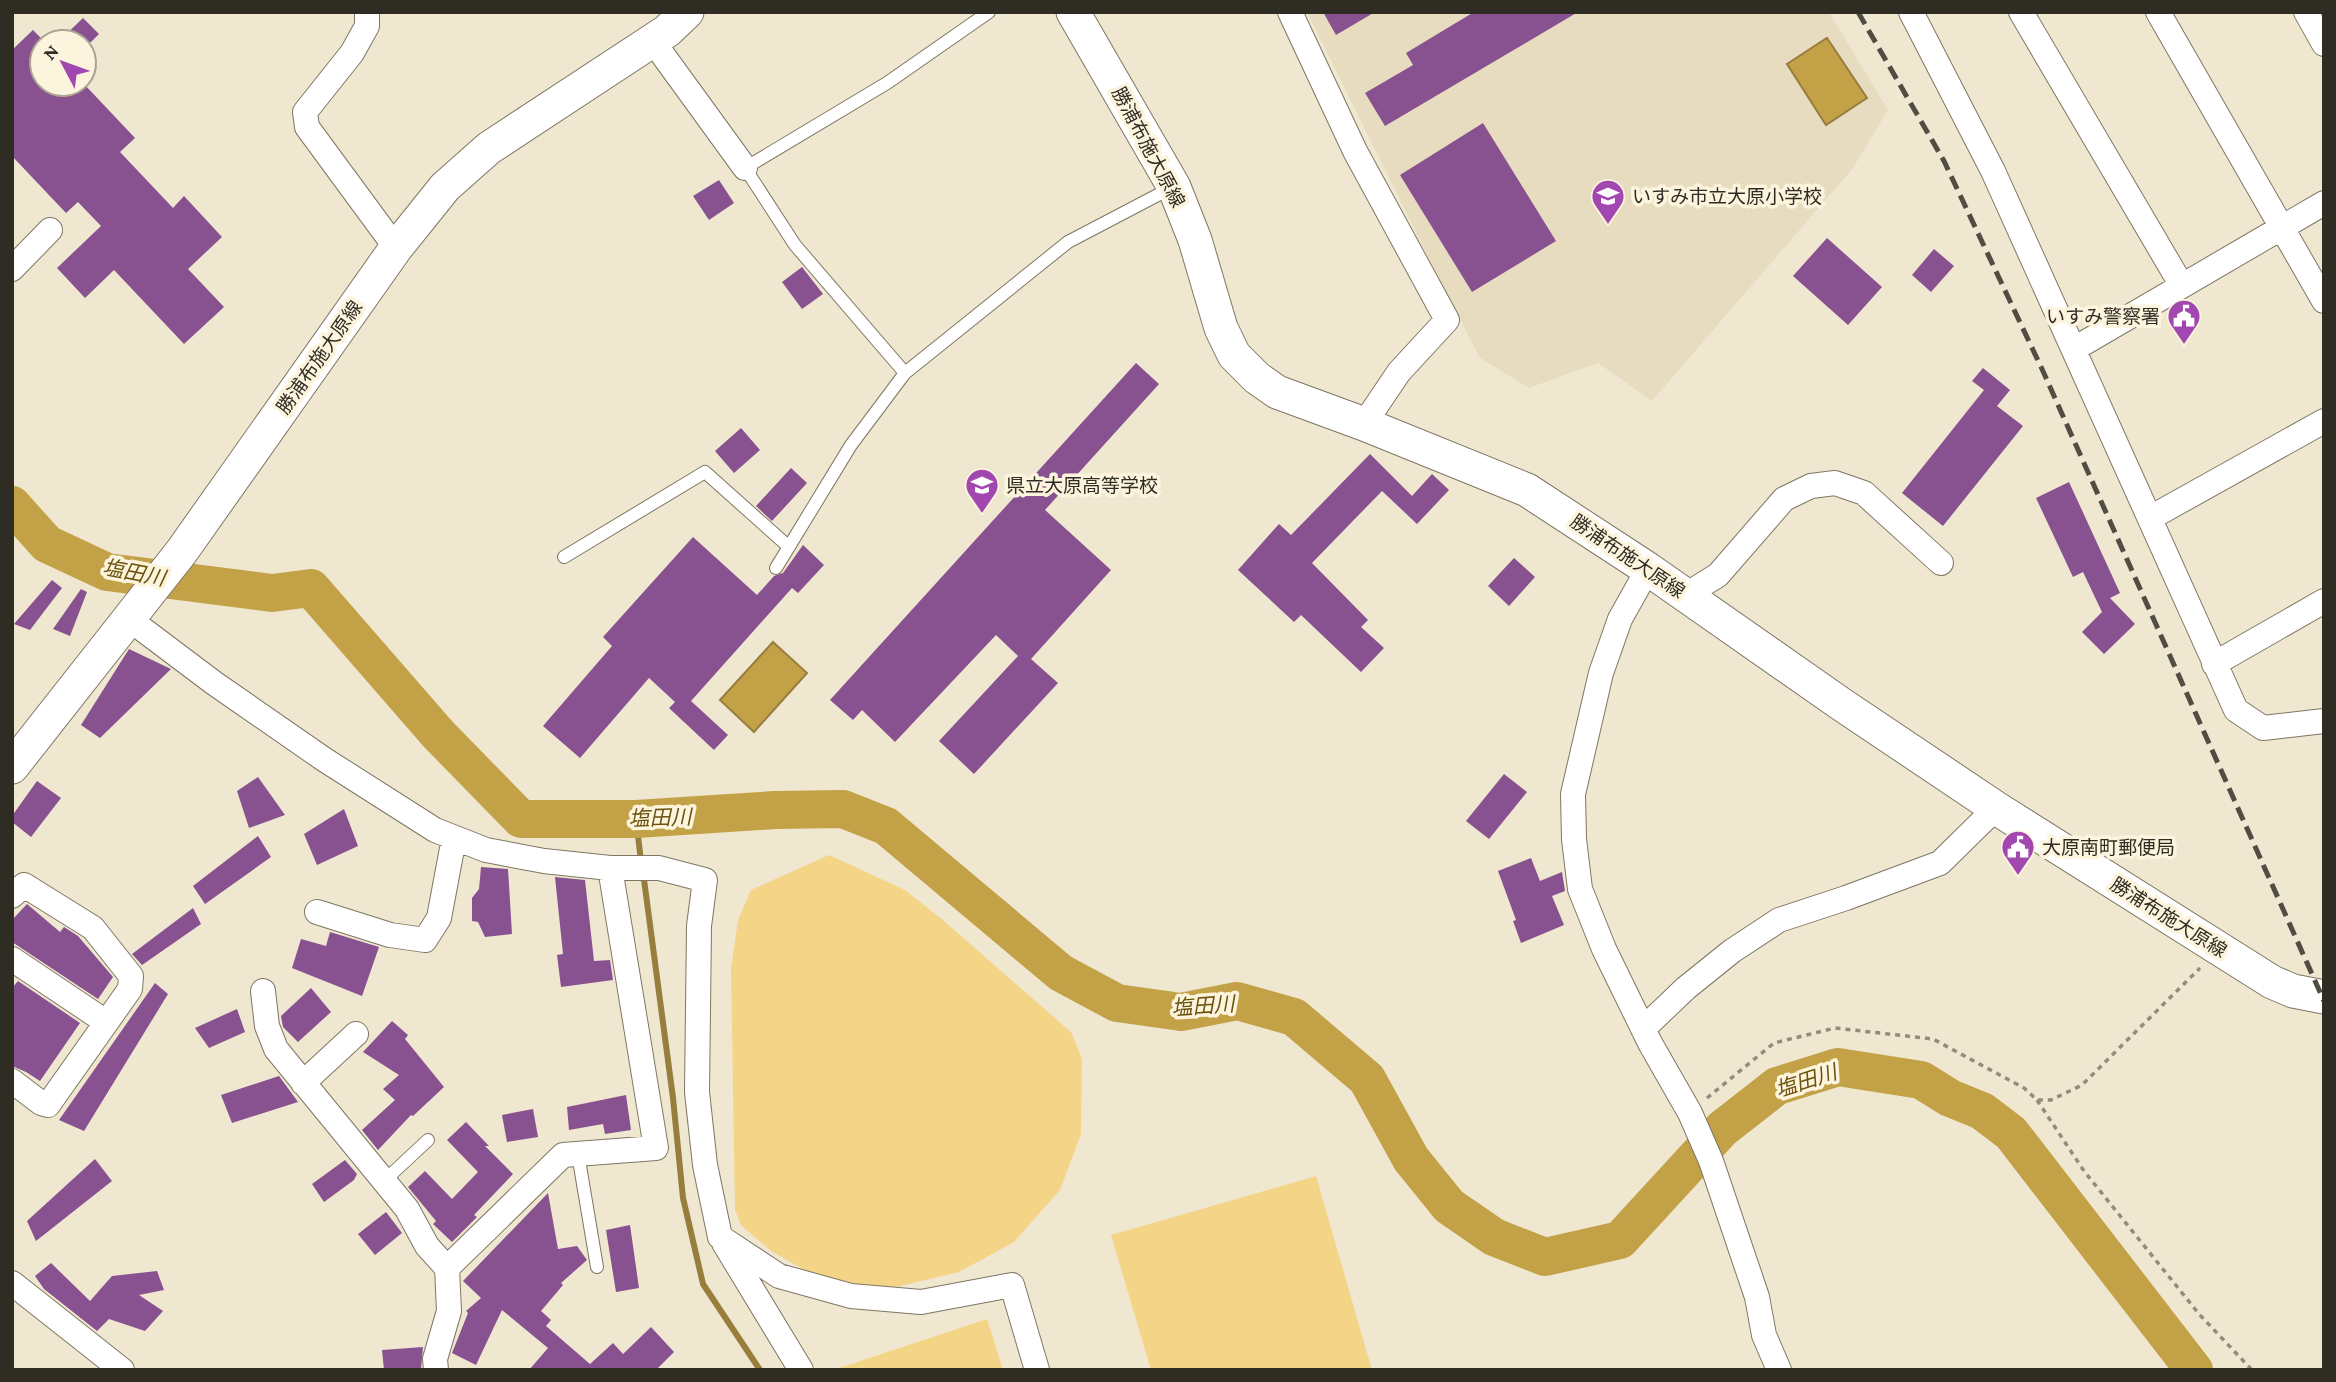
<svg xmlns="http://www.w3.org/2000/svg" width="2336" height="1382" viewBox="0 0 2336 1382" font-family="'Crimson Pro','Noto Sans JP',serif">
<rect width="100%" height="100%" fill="#f0e7d1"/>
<!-- built -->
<path fill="#e8dcc0" d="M 1307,12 L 1829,12 L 1888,110 L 1853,168 L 1652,401 L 1598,363 L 1529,388 L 1480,358 L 1442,285 Z"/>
<!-- green -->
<path fill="#f4d486" d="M 829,855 L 905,890 L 944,921 L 1071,1032 L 1082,1059 L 1081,1134 L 1060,1190 L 1014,1242 L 959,1272 L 883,1290 L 812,1274 L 771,1251 L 741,1225 L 735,1210 L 731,969 L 738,920 L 751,890 Z
M 1316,1176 L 1372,1370 L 1151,1370 L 1111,1235 Z
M 987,1319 L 1003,1370 L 836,1370 L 836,1369 Z"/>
<!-- water -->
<path fill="#c3a147" stroke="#977e3c" stroke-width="2" d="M 1827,38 L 1867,98 L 1826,125 L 1787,64 Z
M 773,642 L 807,673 L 754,732 L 720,700 Z"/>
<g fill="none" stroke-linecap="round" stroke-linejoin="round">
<!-- stream -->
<path stroke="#977e3c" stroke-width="6" d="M 636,819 L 641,861
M 643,872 L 673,1098 L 683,1198 L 703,1284 L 760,1370"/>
<!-- river -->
<path stroke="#c3a147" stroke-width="38" d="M 12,505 L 47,544 L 107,572 L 272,593 L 311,588 L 438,734 L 521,819 L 636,819 L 775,810 L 843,809 L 886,826 L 1061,973 L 1117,1003 L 1181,1012 L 1237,1001 L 1294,1017 L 1367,1079 L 1411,1159 L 1449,1206 L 1494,1237 L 1545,1257 L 1620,1240 L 1722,1129 L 1777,1086 L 1838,1067 L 1921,1080 L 1950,1098 L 1982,1111 L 2011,1133 L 2194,1370"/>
</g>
<!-- building -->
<path fill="#885190" d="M 1323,12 L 1375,12 L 1336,35 Z
M 1474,12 L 1578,12 L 1385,126 L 1365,93 L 1413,65 L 1406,53 Z
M 83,18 L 99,34 L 91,42 L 58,42 Z
M 33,30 L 42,39 L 42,84 L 84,84 L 135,138 L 120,152 L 173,208 L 184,196 L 222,237 L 188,269 L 224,307 L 184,344 L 114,270 L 85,298 L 57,268 L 101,226 L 78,202 L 66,213 L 12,156 L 12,50 Z
M 1483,123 L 1556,241 L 1472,292 L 1400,175 Z
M 719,180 L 734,203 L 709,220 L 693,196 Z
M 1827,238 L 1882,287 L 1848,325 L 1793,276 Z
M 1934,249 L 1954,266 L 1931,292 L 1912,275 Z
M 802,267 L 823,294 L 802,309 L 782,282 Z
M 1136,363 L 1159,384 L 1045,510 L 1111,570 L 1031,659 L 1058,683 L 974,774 L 939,741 L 1018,656 L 996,635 L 895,742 L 862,710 L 853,720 L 830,700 Z
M 1983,368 L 2010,390 L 1997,406 L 2023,426 L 1943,526 L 1902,493 L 1984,390 L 1972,381 Z
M 741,428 L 760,450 L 734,473 L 715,451 Z
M 1370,454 L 1412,496 L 1432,474 L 1449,490 L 1417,524 L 1382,491 L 1312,563 L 1368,620 L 1361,627 L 1384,648 L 1361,672 L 1301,615 L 1294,622 L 1238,570 L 1279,524 L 1291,535 Z
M 791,468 L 807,483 L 772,521 L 756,506 Z
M 2069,482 L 2120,593 L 2110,598 L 2135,624 L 2104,654 L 2082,632 L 2102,612 L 2083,572 L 2073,577 L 2036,498 Z
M 693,537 L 757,595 L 774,576 L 783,573 L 803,545 L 824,565 L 798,593 L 792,588 L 691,701 L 728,735 L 714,750 L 669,708 L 675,702 L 649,678 L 580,758 L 543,726 L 612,646 L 603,637 Z
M 1514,558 L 1535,577 L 1509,606 L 1488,586 Z
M 52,580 L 62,588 L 30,630 L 14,624 Z
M 81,589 L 87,592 L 70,636 L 53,629 Z
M 129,649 L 171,669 L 100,738 L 81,725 Z
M 1504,774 L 1527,792 L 1489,839 L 1466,821 Z
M 258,777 L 285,815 L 249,828 L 237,791 Z
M 37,781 L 61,798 L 31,837 L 12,822 L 12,816 Z
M 344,809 L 358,846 L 317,865 L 304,834 Z
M 258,836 L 271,857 L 205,904 L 193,886 Z
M 1531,858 L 1540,881 L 1562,872 L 1565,891 L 1552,896 L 1564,925 L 1521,943 L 1513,921 L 1516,920 L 1498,871 Z
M 481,867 L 508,869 L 512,934 L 485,937 L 478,922 L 472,921 L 472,898 L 479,889 Z
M 555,877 L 585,880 L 594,961 L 610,960 L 613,980 L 561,987 L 557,955 L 563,954 Z
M 27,904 L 60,932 L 64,927 L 78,936 L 113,977 L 98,999 L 12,942 L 12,920 Z
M 193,908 L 201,924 L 142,965 L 132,954 Z
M 330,932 L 379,947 L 362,996 L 292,968 L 301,939 L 326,946 Z
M 18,981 L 80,1023 L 40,1081 L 26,1072 L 12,1066 L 12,988 Z
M 155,983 L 168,994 L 84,1131 L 59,1120 Z
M 311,988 L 331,1012 L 298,1042 L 283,1027 L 281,1016 Z
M 237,1009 L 245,1032 L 209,1048 L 195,1028 Z
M 392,1021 L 408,1035 L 405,1039 L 444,1087 L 413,1116 L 411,1115 L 378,1150 L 362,1130 L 395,1100 L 383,1089 L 399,1075 L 363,1052 Z
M 279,1076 L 298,1102 L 232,1123 L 221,1095 Z
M 626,1095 L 631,1130 L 605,1134 L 603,1124 L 569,1130 L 567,1107 Z
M 533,1109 L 538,1137 L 507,1142 L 502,1115 Z
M 466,1122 L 489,1146 L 485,1146 L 513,1174 L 474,1215 L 477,1217 L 452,1242 L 433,1224 L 436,1221 L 408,1187 L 425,1171 L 452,1199 L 478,1172 L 447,1140 Z
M 95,1159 L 112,1181 L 36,1241 L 27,1221 Z
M 345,1160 L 357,1174 L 354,1180 L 324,1202 L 312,1184 Z
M 548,1193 L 558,1249 L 577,1246 L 587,1260 L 561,1283 L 563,1285 L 541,1311 L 551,1320 L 546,1326 L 590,1364 L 613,1343 L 623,1354 L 651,1327 L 674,1352 L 656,1370 L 529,1370 L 548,1348 L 502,1310 L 476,1365 L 452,1353 L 468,1313 L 466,1311 L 481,1298 L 463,1281 Z
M 386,1212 L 402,1233 L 375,1255 L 358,1234 Z
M 630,1225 L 639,1288 L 616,1292 L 606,1230 Z
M 51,1263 L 90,1301 L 112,1276 L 157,1271 L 164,1290 L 139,1295 L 163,1311 L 145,1331 L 109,1319 L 97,1331 L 44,1289 L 35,1276 Z
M 423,1347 L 421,1369 L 384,1370 L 382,1350 Z"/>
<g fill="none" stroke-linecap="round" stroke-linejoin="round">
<defs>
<path id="service" d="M 989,12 L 887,83 L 745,168 L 795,245 L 905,373 L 1068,242 L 1173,187
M 564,557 L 705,472 L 789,547
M 776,568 L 851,445 L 905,373
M 578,1154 L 597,1267
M 384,1181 L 428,1140"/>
<path id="minor" d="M 367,12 L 367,26 L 352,53 L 305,112 L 307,127 L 396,248
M 1290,12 L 1355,151 L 1447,320 L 1399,372 L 1364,424
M 1911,12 L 1993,171 L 2236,710 L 2263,728 L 2324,721
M 2021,12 L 2182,286
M 2158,12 L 2324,301
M 2306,12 L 2324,44
M 652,40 L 745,168
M 12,269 L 50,230
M 2074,349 L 2324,203
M 2150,518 L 2324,421
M 1648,569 L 1620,619 L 1601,673 L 1573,794 L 1574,839 L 1580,889 L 1604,949 L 1650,1043 L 1690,1113 L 1711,1161 L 1757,1297 L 1764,1335 L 1779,1370
M 1686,595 L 1718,575 L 1784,499 L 1811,486 L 1835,483 L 1864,493 L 1941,563
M 129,619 L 214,683 L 325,760 L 435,830 L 486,850 L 544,861 L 610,868 L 659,868 L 705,880 L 699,926 L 697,1092 L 705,1165 L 720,1237 L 779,1276 L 851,1296 L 921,1302 L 1012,1285 L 1037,1370
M 2214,664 L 2324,601
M 12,896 L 24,885 L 93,928 L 131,976 L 130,989 L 48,1105 L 41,1103 L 12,1081
M 317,912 L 390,935 L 425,940 L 439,918 L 454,838
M 12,959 L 106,1022
M 263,991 L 267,1026 L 276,1049 L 407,1209 L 427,1246 L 447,1268 L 563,1155 L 656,1148 L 610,868
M 1643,1029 L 1686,988 L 1732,951 L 1779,920 L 1846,898 L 1940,863 L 1996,808
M 303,1083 L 356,1034
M 724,1243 L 801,1370
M 12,1283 L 122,1370
M 436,1370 L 435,1359 L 449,1311 L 447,1268"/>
<path id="secondary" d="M 1073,12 L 1174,187 L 1195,240 L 1221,328 L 1234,355 L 1257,378 L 1277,392 L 1364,424 L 1527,490 L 1648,569 L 1841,704 L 1996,808 L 2272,982 L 2293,991 L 2324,997
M 12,767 L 182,551 L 396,248 L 445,187 L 489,148 L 667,31 L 687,12"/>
</defs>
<!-- service casing -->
<use href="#service" stroke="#7f7663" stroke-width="14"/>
<!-- minor casing -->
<use href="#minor" stroke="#7f7663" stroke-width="26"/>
<!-- secondary casing -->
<use href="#secondary" stroke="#7f7663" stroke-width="35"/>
<!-- path -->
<path stroke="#928c7d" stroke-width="3.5" stroke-dasharray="5 5" stroke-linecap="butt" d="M 1707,1098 L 1774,1043 L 1835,1028 L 1933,1039 L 2024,1088 L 2037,1100 L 2051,1100 L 2082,1085 L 2200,968
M 2037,1100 L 2084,1171 L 2199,1314 L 2252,1370"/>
<!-- service -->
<use href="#service" stroke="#fff" stroke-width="12"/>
<!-- minor -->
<use href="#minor" stroke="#fff" stroke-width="24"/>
<!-- secondary -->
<use href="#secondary" stroke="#fff" stroke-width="33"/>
<!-- rail -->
<path stroke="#514d42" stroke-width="5" stroke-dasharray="14 7" stroke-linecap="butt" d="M 1858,12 L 1944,161 L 2042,369 L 2324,1001"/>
</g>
<!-- icons -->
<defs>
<symbol id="school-pin" viewBox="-11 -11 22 30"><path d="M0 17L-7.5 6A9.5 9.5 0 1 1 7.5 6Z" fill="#a246b0" stroke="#fdf4de"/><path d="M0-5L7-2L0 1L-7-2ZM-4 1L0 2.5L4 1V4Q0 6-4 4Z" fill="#fff"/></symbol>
<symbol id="civic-pin" viewBox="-11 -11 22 30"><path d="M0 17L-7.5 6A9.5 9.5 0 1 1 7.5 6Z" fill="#a246b0" stroke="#fdf4de"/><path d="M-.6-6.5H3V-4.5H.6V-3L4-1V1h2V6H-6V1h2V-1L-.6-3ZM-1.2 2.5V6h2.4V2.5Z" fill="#fff"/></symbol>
</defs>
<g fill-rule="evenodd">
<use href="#school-pin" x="1589" y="177" width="38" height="52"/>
<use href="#civic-pin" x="2165" y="297" width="38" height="52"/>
<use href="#school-pin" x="963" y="466" width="38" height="52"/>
<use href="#civic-pin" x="1999" y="828" width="38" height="52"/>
</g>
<g text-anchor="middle" stroke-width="7" stroke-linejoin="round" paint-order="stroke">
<!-- street labels -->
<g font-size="19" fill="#2f2c24" stroke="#fdf4de">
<text transform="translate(1149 147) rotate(62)" y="7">勝浦布施大原線</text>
<text transform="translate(319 357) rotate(-55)" y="7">勝浦布施大原線</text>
<text transform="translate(1628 556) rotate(34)" y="7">勝浦布施大原線</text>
<text transform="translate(2169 917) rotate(32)" y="7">勝浦布施大原線</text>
</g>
<!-- poi labels -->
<g font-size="19" fill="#2f2c24" stroke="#fdf4de" text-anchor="start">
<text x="1632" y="203">いすみ市立大原小学校</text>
<text x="2160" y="323" text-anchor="end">いすみ警察署</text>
<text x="1006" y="492">県立大原高等学校</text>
<text x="2042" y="854">大原南町郵便局</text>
</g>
<!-- water labels -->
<g font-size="21" font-style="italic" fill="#6b530e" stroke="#fdf4de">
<text transform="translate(134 573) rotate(11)" y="7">塩田川</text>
<text transform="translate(660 818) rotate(-2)" y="7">塩田川</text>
<text transform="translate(1203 1006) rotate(-4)" y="7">塩田川</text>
<text transform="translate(1806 1081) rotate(-18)" y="7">塩田川</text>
</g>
</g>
<!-- border -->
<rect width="2336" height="1382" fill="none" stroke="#2f2c24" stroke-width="28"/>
<!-- north arrow -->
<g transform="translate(63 63) rotate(311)"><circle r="33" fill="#fdf4de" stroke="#aba494" stroke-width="2"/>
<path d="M0-5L12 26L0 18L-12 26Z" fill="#a246b0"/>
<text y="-10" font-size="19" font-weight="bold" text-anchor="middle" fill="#2f2c24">N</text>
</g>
</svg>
